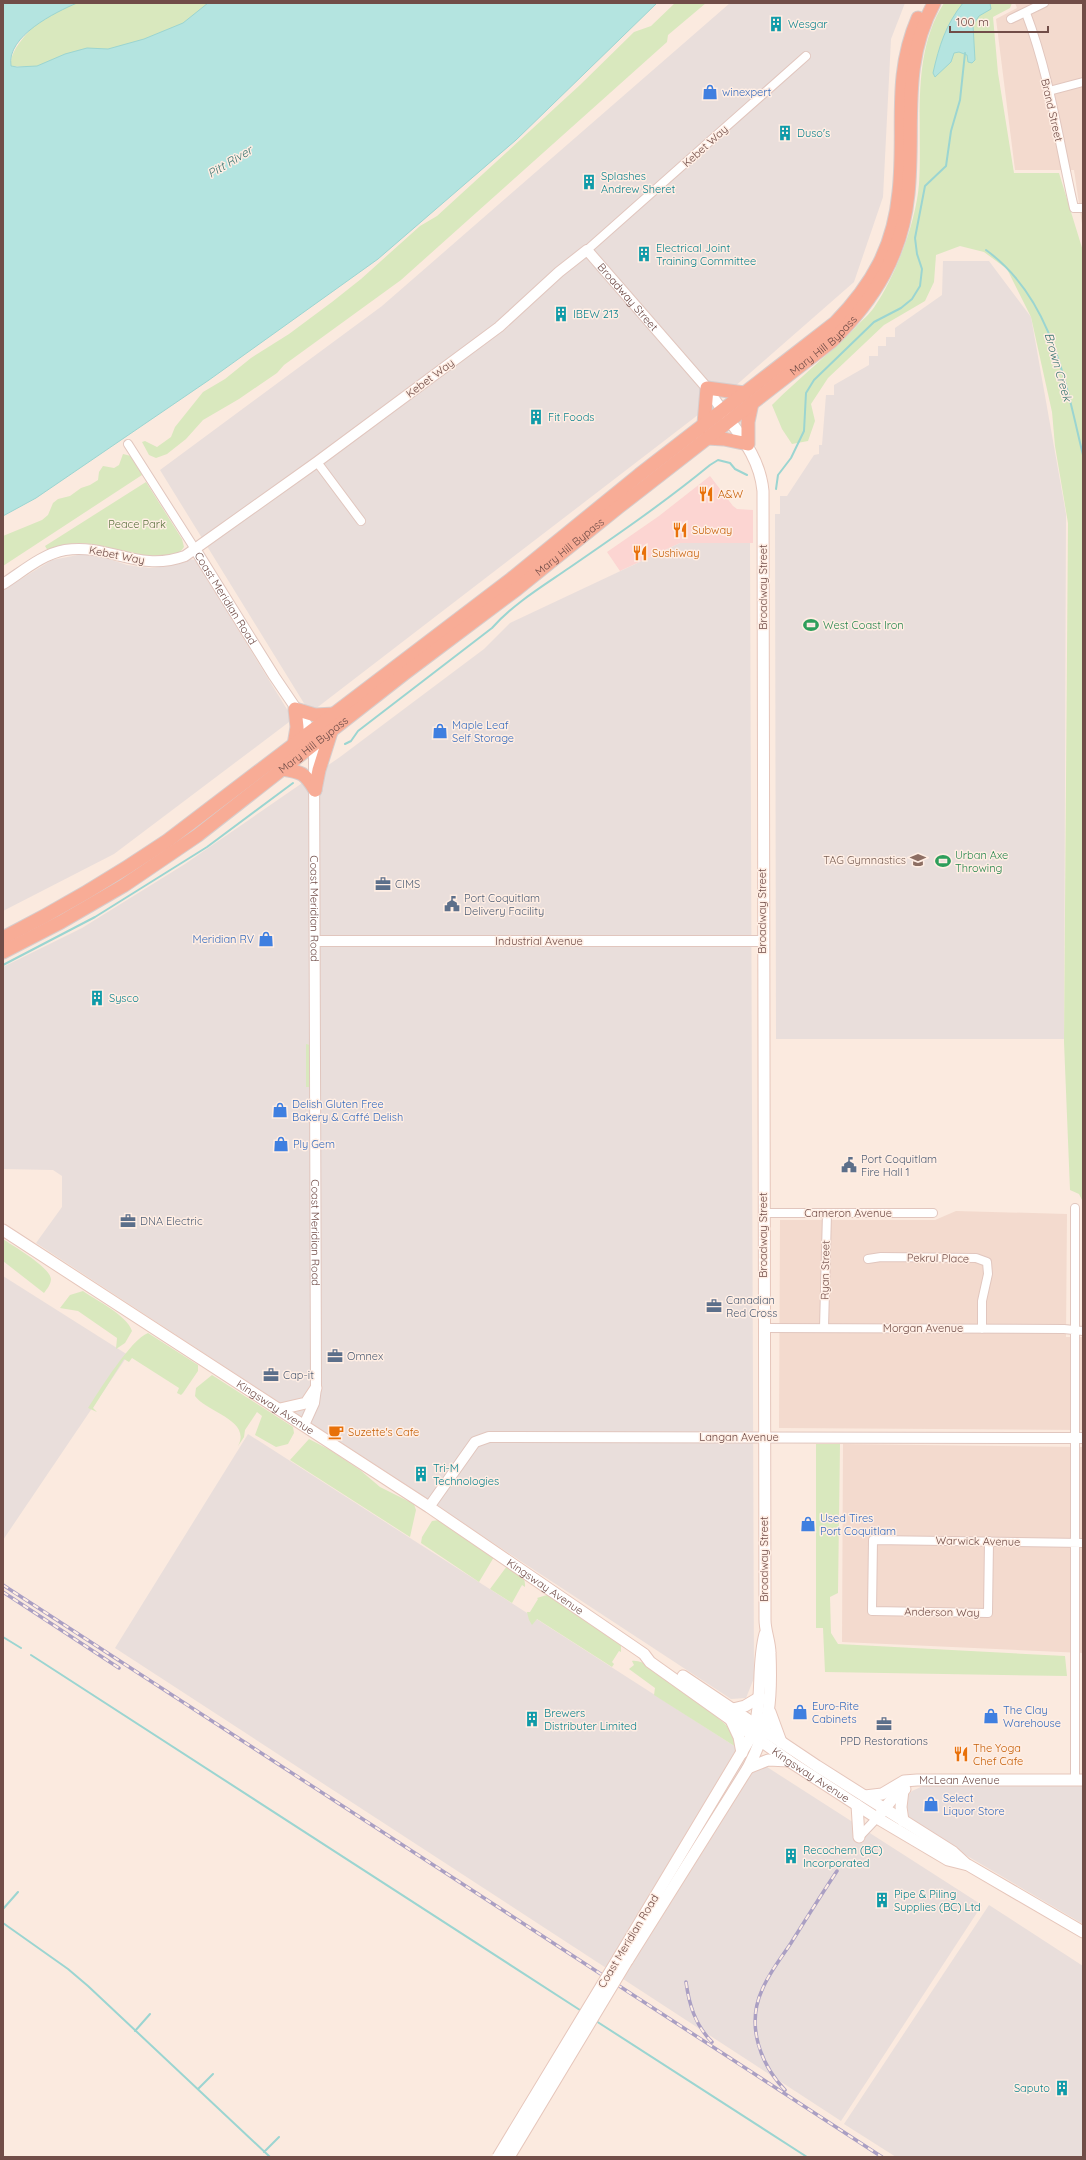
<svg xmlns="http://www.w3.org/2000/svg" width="1086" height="2160" viewBox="0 0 1086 2160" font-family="Quicksand,sans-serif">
<rect width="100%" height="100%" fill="#fbeadf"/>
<!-- residential -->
<path fill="#f3dace" d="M 1015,3 L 1083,3 L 1083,231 L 1074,170 L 1015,170 L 996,19 L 1017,8 Z
M 956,1211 L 1067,1214 L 1066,1337 L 1083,1337 L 1083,1430 L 779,1428 L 780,1220 L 935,1220 Z
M 843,1444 L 1083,1447 L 1083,1653 L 842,1642 Z"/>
<!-- commercial -->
<path fill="#fcd5d2" d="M 710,476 L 733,506 L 737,509 L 753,510 L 753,543 L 680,543 L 620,571 L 607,552 L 659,516 Z"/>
<!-- industrial -->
<path fill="#e9dedb" d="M 730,3 L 905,3 L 891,39 L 883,197 L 854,282 L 733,388 L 310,713 L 160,470 L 382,306 Z
M 943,261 L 989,261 L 1031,317 L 1066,514 L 1064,1039 L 776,1039 L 775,514 L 780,514 L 780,496 L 787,496 L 814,455 L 819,454 L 819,445 L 822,445 L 826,395 L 834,395 L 834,385 L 869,365 L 869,356 L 878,356 L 878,346 L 886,346 L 886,337 L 895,337 L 895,328 L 942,295 Z
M 680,543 L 750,543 L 754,1678 L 746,1698 L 731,1699 L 36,1243 L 62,1207 L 62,1176 L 53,1170 L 3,1169 L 3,967 L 82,928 L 185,864 L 340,757 L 484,649 L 510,623 Z
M 83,554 L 103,557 L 127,565 L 150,568 L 168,566 L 189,559 L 195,560 L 293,719 L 114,854 L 3,911 L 3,590 L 52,560 Z
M 3,1276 L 128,1355 L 3,1540 Z
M 248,1434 L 982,1905 L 841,2121 L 115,1648 Z
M 945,1784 L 971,1786 L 976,1784 L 1083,1785 L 1083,1924 L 916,1826 L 906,1816 L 907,1796 L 912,1791 L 923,1786 Z
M 989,1905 L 1083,1966 L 1083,2157 L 896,2157 L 844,2124 Z"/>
<!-- green -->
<path fill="#d9e8be" d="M 58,3 L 235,3 L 180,40 L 34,67 L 11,66 C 8,46 44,17 58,3 Z
M 675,3 L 706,3 L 668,35 L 667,42 L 401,280 L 284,365 L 277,373 L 239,399 L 203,420 L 186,439 L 167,454 L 156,458 L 149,455 L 142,442 L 145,441 L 157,447 L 171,437 L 175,427 L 203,392 L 225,379 L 251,358 L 289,334 L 332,302 L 361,279 L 420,226 L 437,216 L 580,85 L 634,32 L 651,26 Z
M 944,3 L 1012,3 L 1010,8 L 993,17 L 998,73 L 1014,173 L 1059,173 L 1083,251 L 1083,1303 L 1082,1200 L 1079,1194 L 1070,1190 L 1064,1042 L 1068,523 L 1055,446 L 1052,412 L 1031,317 L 1007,269 L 984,252 L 960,246 L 936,255 L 934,282 L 925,301 L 884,325 L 828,378 L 811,404 L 815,421 L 808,441 L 792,444 L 782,429 L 772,405 C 799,378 828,355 855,328 C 861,321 870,314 875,306 C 896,275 916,222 919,184 C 923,124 910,56 944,3 Z
M 123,454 L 131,456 L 143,473 L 142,475 L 3,566 L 3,536 L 42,520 L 48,515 L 53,503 L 58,499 L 70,496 L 81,488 L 90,485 L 98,480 L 99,472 L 103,466 L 114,468 L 119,465 Z
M 146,482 L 182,539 L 184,547 C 169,572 101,542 78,543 C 68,544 57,548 48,551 L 45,546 Z
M 306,1044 L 310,1045 L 310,1087 L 306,1087 Z
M 3,1239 C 13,1246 50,1267 51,1279 C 51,1284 47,1289 44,1293 L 3,1261 Z
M 83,1291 C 97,1301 127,1315 132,1331 L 125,1343 L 116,1349 L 117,1338 L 78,1311 L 60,1308 L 70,1295 Z
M 148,1333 L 198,1365 L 198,1371 L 183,1393 L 181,1395 L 177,1393 L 179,1388 L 132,1358 L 129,1362 L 124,1359 L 93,1408 L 97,1412 L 88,1408 C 99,1391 131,1339 148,1333 Z
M 212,1375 L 293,1427 L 294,1433 L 288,1444 L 276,1447 L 255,1435 L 262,1416 L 257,1412 L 245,1430 L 244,1437 L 238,1446 C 252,1420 206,1412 195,1396 L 196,1388 Z
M 309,1439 L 330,1450 L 360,1470 L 380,1487 L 414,1504 L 416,1510 L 410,1537 L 290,1460 Z
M 816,1444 L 840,1444 L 838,1593 L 830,1597 L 831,1633 L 838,1644 L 1065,1656 L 1067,1676 L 825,1672 L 823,1628 L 816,1628 Z
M 439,1520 L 494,1557 L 479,1582 L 421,1543 L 422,1537 L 432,1521 Z
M 507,1566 C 517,1571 526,1574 525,1587 L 522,1585 L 512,1603 L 490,1589 Z
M 550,1594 L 621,1644 L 621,1652 L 619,1651 L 612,1662 L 614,1664 L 612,1667 L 537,1619 L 532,1625 L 529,1620 L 527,1612 L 530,1612 L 538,1599 L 537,1598 Z
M 632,1661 C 652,1658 707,1709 724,1723 L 733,1732 L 736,1747 L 654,1695 L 655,1688 L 629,1669 L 634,1665 Z"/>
<!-- water -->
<path fill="#b4e4e0" stroke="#9bd5d1" d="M 3,3 L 77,3 C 56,12 6,36 11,66 L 17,67 L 37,66 L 65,54 L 87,48 L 108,49 L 144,39 L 183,23 L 208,3 L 657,3 L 516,140 L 378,259 L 209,380 L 36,498 L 3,516 Z
M 963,3 L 990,3 L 991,9 L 979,16 L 973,25 L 975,60 L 972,63 L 968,62 L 967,55 L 959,52 L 954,53 L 951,62 L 935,77 L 933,73 C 939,46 946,24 963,3 Z"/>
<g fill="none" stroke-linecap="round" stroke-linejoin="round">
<!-- stream -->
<path stroke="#9bd5d1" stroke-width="2" d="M 986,250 C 1052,298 1065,381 1083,455
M 776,489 L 778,475 L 791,458 L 804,431 L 806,393 L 814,380 L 874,322 L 901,308 L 912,299 L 920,286 L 922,269 L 917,254 L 915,238 L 925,186 L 946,166 L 951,131 L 960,100 L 965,53
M 345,744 L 351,741 L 358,731 L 492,628 C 513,604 543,586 569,568 C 617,535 665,502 710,465 L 718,460 L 730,463 L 735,469 L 747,475
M 3,965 L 95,917 L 207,847 L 293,783
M 3,1637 L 21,1648
M 31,1655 L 583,2012
M 3,1909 L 18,1892
M 3,1923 L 68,1969 L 88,1986 L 270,2157
M 596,2021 L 807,2157
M 135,2031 L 150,2014
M 198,2089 L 213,2074
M 264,2152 L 279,2137"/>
<defs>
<path id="minor" d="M 1026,13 C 1050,76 1059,143 1074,208 L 1083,208
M 1011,19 L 1044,3
M 1049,91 L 1083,82
M 587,250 L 806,56
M 128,444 L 195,549
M 317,462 L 361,521
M 1075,1208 L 1075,1780
M 763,1213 L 933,1213
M 868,1259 L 881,1257 L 976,1258 L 987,1262 L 988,1274 L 982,1301 L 982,1329
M 763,1328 L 1064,1329 L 1083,1331
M 824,1328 L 827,1213
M 989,1541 L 988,1613 L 872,1611 L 873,1540 L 1083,1543
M 859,1837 L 877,1818"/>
<g id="tertiary">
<path id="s1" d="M 195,549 L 274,676 L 312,732 L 314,746 L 316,1388 L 314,1403 L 304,1425"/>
<path id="s2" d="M 3,584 C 22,572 42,554 65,550 C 109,543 138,573 185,556 L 317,462 L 499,327 L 559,272 L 587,250 L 707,388 L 722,410"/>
<path d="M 315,941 L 762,941"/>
<path d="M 429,1507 L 475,1442 L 489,1437 L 1083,1438"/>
</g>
<g id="secondary">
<path id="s3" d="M 3,1230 L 429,1507 L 644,1654 L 650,1662 L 789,1761 L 877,1818 L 948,1860 L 968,1865 L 1083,1932"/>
<path d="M 280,1409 L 306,1403 L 316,1388"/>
<path d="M 683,1676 L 817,1766 L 953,1852 L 966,1864"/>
<path d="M 733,1709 L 745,1706 L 760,1697"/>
<path d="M 770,1712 L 781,1742"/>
<path d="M 731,1720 L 739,1737 L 742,1753"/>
<path d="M 748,1768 L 768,1760 L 789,1761"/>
<path id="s4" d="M 865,1796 L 882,1794 L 904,1781 L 917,1780 L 1083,1780"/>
<path d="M 857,1805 L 859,1837"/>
<path d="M 881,1813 L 893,1798 L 905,1789"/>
<path d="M 903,1821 L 901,1807 L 903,1790"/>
<path d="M 619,1957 L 752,1735 C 764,1701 756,1667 765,1634"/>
<path d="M 627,1961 L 748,1768 C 770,1725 772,1701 770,1653 C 770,1642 765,1631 765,1620 L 763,491 C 760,460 743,439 725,414"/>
</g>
<g id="trunk">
<path d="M 704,424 L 707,388 L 744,393"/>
<path d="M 707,438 L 724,439 L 748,444 L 748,422 L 752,403"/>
<path d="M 294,745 L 297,727 L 295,709 L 315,715 L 335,714"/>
<path d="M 282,769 C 302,772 305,773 315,790"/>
<path d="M 315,790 L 319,770 L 331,732"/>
<path d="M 3,938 C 60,909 114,877 167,841 L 510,580 L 639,475 L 835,323 C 873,284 894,246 899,192 C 906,130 892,78 918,18"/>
<path id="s5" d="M 3,952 L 61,922 L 123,886 L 198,835 L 405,673 L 517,589 L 620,506 L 832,341 C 875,299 902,254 908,194 C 915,126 900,66 934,3"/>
</g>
</defs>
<!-- minor casing -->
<use href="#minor" stroke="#e1c6be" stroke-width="10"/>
<!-- tertiary casing -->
<use href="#tertiary" stroke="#e1c6be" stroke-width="12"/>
<!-- secondary casing -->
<use href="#secondary" stroke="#e6c6bb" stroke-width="13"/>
<!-- trunk casing -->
<use href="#trunk" stroke="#d7cdcc" stroke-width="15"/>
<!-- minor -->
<use href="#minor" stroke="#fff" stroke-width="8"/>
<!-- tertiary -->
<use href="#tertiary" stroke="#fff" stroke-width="10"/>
<!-- secondary -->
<use href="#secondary" stroke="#fff" stroke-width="11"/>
<!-- trunk -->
<use href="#trunk" stroke="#f8ac96" stroke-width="13"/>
<defs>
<path id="rail" d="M 3,1585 L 882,2157
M 3,1592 L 119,1668
M 686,1982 C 689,2004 695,2025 712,2042
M 785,2090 C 760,2064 746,2025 762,1990 C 769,1973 781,1958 791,1943 C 806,1919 821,1895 837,1871"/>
</defs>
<!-- rail casing -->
<use href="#rail" stroke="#aa9fc3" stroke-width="3.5"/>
<!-- rail -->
<use href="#rail" stroke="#ffeee4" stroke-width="2" stroke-dasharray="6" stroke-linecap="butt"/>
<defs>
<path id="secondary-bridge" d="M 498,2157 L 619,1957
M 509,2157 L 627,1961"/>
</defs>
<!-- secondary-bridge casing -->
<use href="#secondary-bridge" stroke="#e6c6bb" stroke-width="13" stroke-linecap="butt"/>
<!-- secondary-bridge -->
<use href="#secondary-bridge" stroke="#fff" stroke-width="11"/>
</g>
<!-- icons -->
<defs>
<symbol id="building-bare" viewBox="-9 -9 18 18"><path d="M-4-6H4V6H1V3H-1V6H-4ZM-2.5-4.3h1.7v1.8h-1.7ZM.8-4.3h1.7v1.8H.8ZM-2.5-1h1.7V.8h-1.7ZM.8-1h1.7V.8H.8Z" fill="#0f9aa8" stroke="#ffeee4" stroke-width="2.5" paint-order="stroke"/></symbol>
<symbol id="shop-bare" viewBox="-9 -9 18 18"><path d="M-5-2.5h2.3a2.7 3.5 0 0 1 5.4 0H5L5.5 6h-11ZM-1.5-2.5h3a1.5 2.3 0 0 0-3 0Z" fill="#3f7fe0" stroke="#ffeee4" stroke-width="2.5" paint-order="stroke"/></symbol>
<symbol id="restaurant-bare" viewBox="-9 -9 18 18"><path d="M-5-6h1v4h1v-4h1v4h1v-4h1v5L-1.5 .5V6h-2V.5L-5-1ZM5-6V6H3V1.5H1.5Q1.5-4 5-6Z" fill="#e8710a" stroke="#ffeee4" stroke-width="2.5" paint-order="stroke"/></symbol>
<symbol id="stadium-bare" viewBox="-9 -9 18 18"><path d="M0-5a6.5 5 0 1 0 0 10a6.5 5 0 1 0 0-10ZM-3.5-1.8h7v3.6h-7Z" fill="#2e9e5b" stroke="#ffeee4" stroke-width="2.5" paint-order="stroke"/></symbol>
<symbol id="school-bare" viewBox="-9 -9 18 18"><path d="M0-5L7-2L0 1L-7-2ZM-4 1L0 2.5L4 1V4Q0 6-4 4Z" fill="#8d6e63" stroke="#ffeee4" stroke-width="2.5" paint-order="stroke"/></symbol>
<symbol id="office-bare" viewBox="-9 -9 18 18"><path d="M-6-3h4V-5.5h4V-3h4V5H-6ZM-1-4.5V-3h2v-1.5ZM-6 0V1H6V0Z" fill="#5c6f8a" stroke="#ffeee4" stroke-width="2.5" paint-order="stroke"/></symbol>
<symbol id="civic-bare" viewBox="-9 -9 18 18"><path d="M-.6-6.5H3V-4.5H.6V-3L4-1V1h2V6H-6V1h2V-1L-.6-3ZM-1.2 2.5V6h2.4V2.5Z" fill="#5c6f8a" stroke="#ffeee4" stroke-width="2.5" paint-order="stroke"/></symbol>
<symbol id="cafe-bare" viewBox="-9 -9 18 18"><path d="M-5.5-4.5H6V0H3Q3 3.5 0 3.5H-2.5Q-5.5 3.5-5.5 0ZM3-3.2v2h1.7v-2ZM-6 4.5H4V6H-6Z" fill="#e8710a" stroke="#ffeee4" stroke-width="2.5" paint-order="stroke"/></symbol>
</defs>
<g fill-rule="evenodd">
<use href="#building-bare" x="765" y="13" width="22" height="22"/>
<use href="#shop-bare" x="699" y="81" width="22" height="22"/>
<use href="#building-bare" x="774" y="122" width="22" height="22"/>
<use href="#building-bare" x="578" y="171" width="22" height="22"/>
<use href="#building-bare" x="633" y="243" width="22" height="22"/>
<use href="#building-bare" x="550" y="303" width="22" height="22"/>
<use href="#building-bare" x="525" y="406" width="22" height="22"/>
<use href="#restaurant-bare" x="695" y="483" width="22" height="22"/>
<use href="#restaurant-bare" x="669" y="519" width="22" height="22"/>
<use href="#restaurant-bare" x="629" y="542" width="22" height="22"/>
<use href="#stadium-bare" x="800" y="614" width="22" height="22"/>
<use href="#shop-bare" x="429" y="720" width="22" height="22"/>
<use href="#school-bare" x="907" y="849" width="22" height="22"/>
<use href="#stadium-bare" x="932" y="850" width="22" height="22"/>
<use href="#office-bare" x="372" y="873" width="22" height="22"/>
<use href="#civic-bare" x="441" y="893" width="22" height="22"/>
<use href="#shop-bare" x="255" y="928" width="22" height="22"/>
<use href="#building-bare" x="86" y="987" width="22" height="22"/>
<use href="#shop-bare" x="269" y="1099" width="22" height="22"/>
<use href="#shop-bare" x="270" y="1133" width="22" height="22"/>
<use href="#civic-bare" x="838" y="1154" width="22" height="22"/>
<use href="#office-bare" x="117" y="1210" width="22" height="22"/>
<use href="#office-bare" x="703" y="1295" width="22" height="22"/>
<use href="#office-bare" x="324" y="1345" width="22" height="22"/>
<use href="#office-bare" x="260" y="1364" width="22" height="22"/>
<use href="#cafe-bare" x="325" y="1421" width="22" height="22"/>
<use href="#building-bare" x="410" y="1463" width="22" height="22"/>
<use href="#shop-bare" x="797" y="1513" width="22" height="22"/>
<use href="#shop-bare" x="789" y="1701" width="22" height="22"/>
<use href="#shop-bare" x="980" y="1705" width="22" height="22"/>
<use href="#building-bare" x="521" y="1708" width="22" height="22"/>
<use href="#office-bare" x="873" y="1713" width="22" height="22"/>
<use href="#restaurant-bare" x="950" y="1743" width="22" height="22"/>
<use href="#shop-bare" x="920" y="1793" width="22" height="22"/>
<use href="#building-bare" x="780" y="1845" width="22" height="22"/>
<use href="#building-bare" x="871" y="1889" width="22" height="22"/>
<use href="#building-bare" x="1051" y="2077" width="22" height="22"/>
</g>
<g text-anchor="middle" stroke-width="3" stroke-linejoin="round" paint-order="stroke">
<!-- culture labels -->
<g font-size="11" fill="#0d838f" stroke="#ffeee4" text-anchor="start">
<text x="788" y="28">Wesgar</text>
<text x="797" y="137">Duso's</text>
<text x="601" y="180">Splashes<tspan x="601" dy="13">Andrew Sheret</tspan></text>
<text x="656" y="252">Electrical Joint<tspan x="656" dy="13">Training Committee</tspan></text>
<text x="573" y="318">IBEW 213</text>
<text x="548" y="421">Fit Foods</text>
<text x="109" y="1002">Sysco</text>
<text x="433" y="1472">Tri-M<tspan x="433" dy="13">Technologies</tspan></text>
<text x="544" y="1717">Brewers<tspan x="544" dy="13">Distributer Limited</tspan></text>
<text x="803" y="1854">Recochem (BC)<tspan x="803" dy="13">Incorporated</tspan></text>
<text x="894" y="1898">Pipe &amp; Piling<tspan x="894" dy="13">Supplies (BC) Ltd</tspan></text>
<text x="1050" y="2092" text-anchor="end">Saputo</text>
</g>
<!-- shop labels -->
<g font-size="11" fill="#366cbe" stroke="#ffeee4" text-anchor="start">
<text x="722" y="96">winexpert</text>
<text x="452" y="729">Maple Leaf<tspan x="452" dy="13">Self Storage</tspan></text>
<text x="254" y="943" text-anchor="end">Meridian RV</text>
<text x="292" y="1108">Delish Gluten Free<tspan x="292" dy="13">Bakery &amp; Caffé Delish</tspan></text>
<text x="293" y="1148">Ply Gem</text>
<text x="820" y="1522">Used Tires<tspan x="820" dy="13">Port Coquitlam</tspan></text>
<text x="812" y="1710">Euro-Rite<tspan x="812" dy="13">Cabinets</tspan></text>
<text x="1003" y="1714">The Clay<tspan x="1003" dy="13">Warehouse</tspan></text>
<text x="943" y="1802">Select<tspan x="943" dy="13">Liquor Store</tspan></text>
</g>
<!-- street labels -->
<g font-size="11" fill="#714d48" stroke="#ffeee4">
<text transform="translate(1052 110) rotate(77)" y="4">Brand Street</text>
<text transform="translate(705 146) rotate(-42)" y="4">Kebet Way</text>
<text dy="4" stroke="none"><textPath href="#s2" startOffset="761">Broadway Street</textPath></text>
<text dy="4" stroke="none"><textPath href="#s5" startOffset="1022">Mary Hill Bypass</textPath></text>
<text transform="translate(430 378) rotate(-37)" y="4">Kebet Way</text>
<text dy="4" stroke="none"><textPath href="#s5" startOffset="698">Mary Hill Bypass</textPath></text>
<text transform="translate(117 555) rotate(11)" y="4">Kebet Way</text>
<text transform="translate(763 587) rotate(-90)" y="4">Broadway Street</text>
<text dy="4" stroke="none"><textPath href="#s1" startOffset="58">Coast Meridian Road</textPath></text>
<text dy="4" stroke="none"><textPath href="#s5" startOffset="374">Mary Hill Bypass</textPath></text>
<text dy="4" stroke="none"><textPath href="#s1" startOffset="394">Coast Meridian Road</textPath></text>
<text transform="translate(762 911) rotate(-90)" y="4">Broadway Street</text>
<text x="539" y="945">Industrial Avenue</text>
<text x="848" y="1217">Cameron Avenue</text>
<text dy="4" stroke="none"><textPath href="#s1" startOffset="718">Coast Meridian Road</textPath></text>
<text transform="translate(763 1235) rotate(-90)" y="4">Broadway Street</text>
<text transform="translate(938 1258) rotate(1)" y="4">Pekrul Place</text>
<text transform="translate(825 1270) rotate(-89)" y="4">Ryan Street</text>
<text x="923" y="1332">Morgan Avenue</text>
<text dy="4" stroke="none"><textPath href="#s3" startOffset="325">Kingsway Avenue</textPath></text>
<text x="739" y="1441">Langan Avenue</text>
<text transform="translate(978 1541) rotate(1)" y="4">Warwick Avenue</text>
<text transform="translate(764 1559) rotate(-90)" y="4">Broadway Street</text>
<text dy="4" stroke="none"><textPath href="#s3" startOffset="649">Kingsway Avenue</textPath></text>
<text transform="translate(942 1612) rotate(1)" y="4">Anderson Way</text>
<text dy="4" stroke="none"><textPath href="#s3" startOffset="975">Kingsway Avenue</textPath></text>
<text dy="4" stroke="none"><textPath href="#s4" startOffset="98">McLean Avenue</textPath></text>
<text transform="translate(628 1941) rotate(-59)" y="4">Coast Meridian Road</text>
</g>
<!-- food labels -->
<g font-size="11" fill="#c56008" stroke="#ffeee4" text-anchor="start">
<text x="718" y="498">A&amp;W</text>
<text x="692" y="534">Subway</text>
<text x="652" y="557">Sushiway</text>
<text x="348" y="1436">Suzette's Cafe</text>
<text x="973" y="1752">The Yoga<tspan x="973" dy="13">Chef Cafe</tspan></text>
</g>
<!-- park labels -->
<g font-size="11" fill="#58713d" stroke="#ffeee4">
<text x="137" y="528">Peace Park</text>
</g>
<!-- leisure labels -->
<g font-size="11" fill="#27864d" stroke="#ffeee4" text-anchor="start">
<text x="823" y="629">West Coast Iron</text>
<text x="955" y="859">Urban Axe<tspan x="955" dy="13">Throwing</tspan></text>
</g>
<!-- education labels -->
<g font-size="11" fill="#785e54" stroke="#ffeee4" text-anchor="end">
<text x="906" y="864">TAG Gymnastics</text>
</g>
<!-- service labels -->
<g font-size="11" fill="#4e5e75" stroke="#ffeee4" text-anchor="start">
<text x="395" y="888">CIMS</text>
<text x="464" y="902">Port Coquitlam<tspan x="464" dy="13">Delivery Facility</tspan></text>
<text x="861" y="1163">Port Coquitlam<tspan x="861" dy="13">Fire Hall 1</tspan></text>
<text x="140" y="1225">DNA Electric</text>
<text x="726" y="1304">Canadian<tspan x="726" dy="13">Red Cross</tspan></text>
<text x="347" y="1360">Omnex</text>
<text x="283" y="1379">Cap-it</text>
<text x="884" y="1745" text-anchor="middle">PPD Restorations</text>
</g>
<!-- water labels -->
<g font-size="12" font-style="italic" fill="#3c7773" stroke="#ffeee4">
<text transform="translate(230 162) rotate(-31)" y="4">Pitt River</text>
<text transform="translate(1058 367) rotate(74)" y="4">Brown Creek</text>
</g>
</g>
<!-- border -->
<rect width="1086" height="2160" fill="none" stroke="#714d48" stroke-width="8"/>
<!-- scale -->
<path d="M950 26v6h98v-6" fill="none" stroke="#714d48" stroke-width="2"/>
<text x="956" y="26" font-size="12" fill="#714d48" stroke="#ffeee4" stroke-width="3" paint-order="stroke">100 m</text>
</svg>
